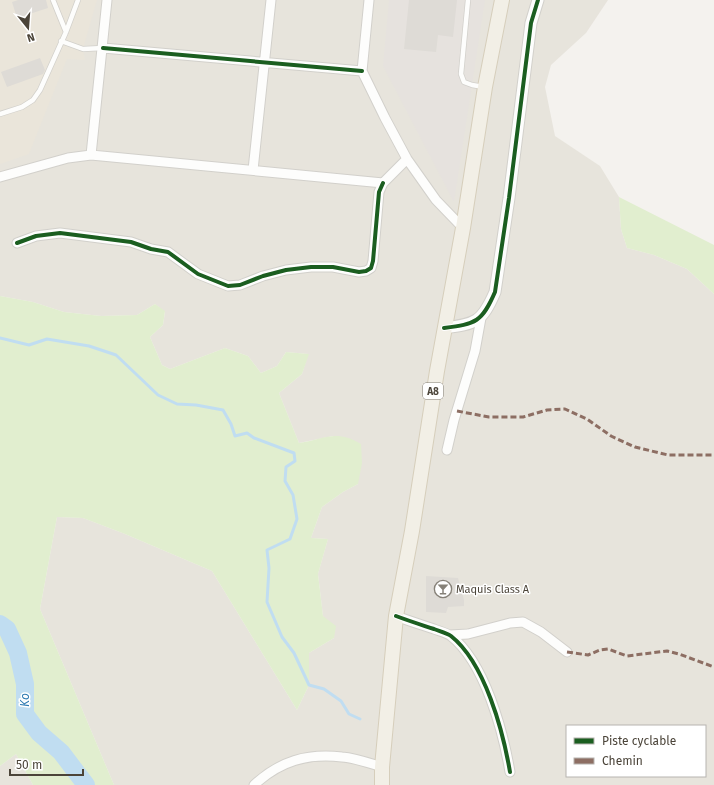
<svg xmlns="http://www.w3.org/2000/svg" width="714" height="785" viewBox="0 0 714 785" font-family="'Fira Sans',sans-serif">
<rect width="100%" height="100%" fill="#f4f2ee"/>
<!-- residential -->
<path fill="#e7e4dc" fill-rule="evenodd" d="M 0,0 L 608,0 L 586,33 L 551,65 L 545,87 L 555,136 L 600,166 L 619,197 L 621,229 L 627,248 L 654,255 L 687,269 L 714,294 L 714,785 L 114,785 L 40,609 L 57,517 L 83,518 L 125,534 L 212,571 L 297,710 L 309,685 L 309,653 L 334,638 L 323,616 L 318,574 L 328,539 L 311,538 L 322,507 L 343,492 L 358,484 L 333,436 L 299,443 L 279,393 L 302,374 L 308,354 L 286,352 L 277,366 L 261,373 L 248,356 L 225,348 L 170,369 L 162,365 L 150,337 L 163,325 L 165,312 L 155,304 L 137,315 L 101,316 L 64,312 L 33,302 L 0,296 ZM 567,726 L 705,726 L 705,776 L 567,776 Z
M 16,754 L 33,785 L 0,785 L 0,766 Z"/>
<!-- industrial -->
<path fill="#e6e2de" d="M 389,0 L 485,0 L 454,202 L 383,66 Z"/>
<!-- education -->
<path fill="#eae5da" d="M 0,0 L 97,0 L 83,49 L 85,60 L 67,59 L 29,154 L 0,164 Z"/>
<!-- green -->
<path fill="#e1eecf" d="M 619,197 L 714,245 L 714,294 L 687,269 L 654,255 L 627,248 L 621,229 Z
M 0,296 L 33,302 L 64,312 L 101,316 L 137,315 L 155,304 L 165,311 L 163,325 L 150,337 L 162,365 L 170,369 L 225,348 L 248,356 L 261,373 L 277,366 L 286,352 L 309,354 L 302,374 L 279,393 L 299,443 C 325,439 336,429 361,444 L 362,463 L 358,484 L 343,492 L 322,507 L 311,538 L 328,539 L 318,574 L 323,616 L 336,626 L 334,638 L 309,653 L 309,685 L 297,710 L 212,571 L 125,534 L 83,518 L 57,517 L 40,609 L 114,785 L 33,785 L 16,754 L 0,766 Z"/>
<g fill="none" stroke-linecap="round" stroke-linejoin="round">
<!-- stream -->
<path stroke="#c0ddf1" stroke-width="3" d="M 0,338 L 29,345 L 47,339 L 89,346 L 116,355 L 158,395 L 177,404 L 196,405 L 223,410 L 231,424 L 235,436 L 247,433 L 254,438 L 294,453 L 295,461 L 286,467 L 285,481 L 293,495 L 297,519 L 290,539 L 267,550 L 269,568 L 267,602 L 282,637 L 294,653 L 309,685 L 324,689 L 341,701 L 349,714 L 360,719"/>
<!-- river -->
<path stroke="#c0ddf1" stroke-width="18" d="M 0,624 L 7,629 L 18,653 L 25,684 L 25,714 L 39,733 L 61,752 L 86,785"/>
</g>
<!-- building -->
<path fill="#dedbd6" d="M 18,0 L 46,0 L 48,8 L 17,18 L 12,2 Z
M 409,0 L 457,0 L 453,37 L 438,35 L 436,52 L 404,49 Z
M 40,58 L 45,70 L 43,74 L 7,87 L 1,72 Z
M 426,576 L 458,578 L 464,600 L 464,606 L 448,607 L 446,613 L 426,612 Z"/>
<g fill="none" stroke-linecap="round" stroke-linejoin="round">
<defs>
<path id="service" d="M 53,0 L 66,32
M 468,0 L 461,74 L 464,82 L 472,85 L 484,87
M 61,41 L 83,49 L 103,48
M 0,114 L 22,107 L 33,100 L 40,90 L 66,32 L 78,0"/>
<path id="minor" d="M 369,0 L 362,71 L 385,118 L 407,159 L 436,200 L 463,228
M 103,48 L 362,71
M 91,155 L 107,0
M 253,170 L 271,0
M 0,177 L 68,158 L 91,155 L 383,183 L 407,159
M 17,243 L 36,236 L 60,233 L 131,242 L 151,249 L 168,252 L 198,274 L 228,286 L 240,285 L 263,276 L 286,270 L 311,267 L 333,267 L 359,272 L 366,271 L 371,268 L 373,261 L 379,192 L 383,183
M 447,450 L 454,420 L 475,351 L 481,318
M 396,616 C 409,621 422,625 434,629 C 439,631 447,633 451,636 C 485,663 503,731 510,772
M 450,635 L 468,634 L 510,623 L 523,622 L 541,632 L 567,652
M 254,785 C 280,761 307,753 342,757 C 355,758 369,763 382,767"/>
<path id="tertiary" d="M 444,328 C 476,324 482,322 495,292 L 509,198 L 531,23 L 538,0"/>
<path id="primary" d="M 382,785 L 382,767 L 396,616 L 412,531 L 437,371 L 463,228 L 485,87 L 502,0"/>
</defs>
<!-- service casing -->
<use href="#service" stroke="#d2d0cb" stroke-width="6"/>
<!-- minor casing -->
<use href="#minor" stroke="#d2d0cb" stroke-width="11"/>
<!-- tertiary casing -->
<use href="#tertiary" stroke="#d2d0cb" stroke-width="13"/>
<!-- primary casing -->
<use href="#primary" stroke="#d6cebb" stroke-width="16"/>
<!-- service -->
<use href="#service" stroke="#fdfdfc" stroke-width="4.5"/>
<!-- minor -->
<use href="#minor" stroke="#fdfdfc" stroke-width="9"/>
<!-- tertiary -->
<use href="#tertiary" stroke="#fdfdfc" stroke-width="11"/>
<!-- primary -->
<use href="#primary" stroke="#f2efe6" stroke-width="14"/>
<!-- quiet -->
<path stroke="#8d6e63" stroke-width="3" stroke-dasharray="6 3" stroke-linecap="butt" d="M 457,411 L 489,417 L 523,417 L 547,410 L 565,409 L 587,419 L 611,436 L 635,447 L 668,455 L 714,455
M 567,652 L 588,655 L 600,650 L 608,649 L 627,656 L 667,651 L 679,654 L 714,667"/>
<defs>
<path id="cycleway" d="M 103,48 L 362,71
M 17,243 L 36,236 L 60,233 L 131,242 L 151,249 L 168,252 L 198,274 L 228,286 L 240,285 L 263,276 L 286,270 L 311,267 L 333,267 L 359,272 L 366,271 L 371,268 L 373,261 L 379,192 L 383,183
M 444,328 C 476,324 482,322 495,292 L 509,198 L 531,23 L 538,0
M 396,616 C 409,621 422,625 434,629 C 439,631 447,633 451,636 C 485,663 503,731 510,772"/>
</defs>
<!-- cycleway casing -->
<use href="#cycleway" stroke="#fff" stroke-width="6"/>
<!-- cycleway -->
<use href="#cycleway" stroke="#1b5e20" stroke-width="4"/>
</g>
<!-- icons -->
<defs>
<symbol id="bar-ring" viewBox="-11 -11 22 22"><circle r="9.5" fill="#fff" stroke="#868178" stroke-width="1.5"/><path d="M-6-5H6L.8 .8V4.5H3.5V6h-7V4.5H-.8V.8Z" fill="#868178"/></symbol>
</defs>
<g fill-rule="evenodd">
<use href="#bar-ring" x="433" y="579" width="20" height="20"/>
</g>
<g text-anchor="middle" stroke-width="3" stroke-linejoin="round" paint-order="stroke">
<!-- shield labels -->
<rect fill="#fff" stroke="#817c74" stroke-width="1" x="423" y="383" width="20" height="16" rx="3"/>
<g font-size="10" font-weight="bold" fill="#4b4439">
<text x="433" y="395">A8</text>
</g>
<!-- poi labels -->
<g font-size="11" fill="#4b4439" stroke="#fff" text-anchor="start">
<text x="456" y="593">Maquis Class A</text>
</g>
<!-- water labels -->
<g font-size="12" font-style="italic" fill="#2e7ab2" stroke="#fff">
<text transform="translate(25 700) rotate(-90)" y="4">Ko</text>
</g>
</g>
<!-- legend -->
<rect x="566" y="725" width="140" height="52" fill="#ffffff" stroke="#b7b4b0"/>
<rect x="574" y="738" width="20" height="6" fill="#1b5e20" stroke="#b7b4b0"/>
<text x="602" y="745" font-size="12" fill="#4b4439">Piste cyclable</text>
<rect x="574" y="758" width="20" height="6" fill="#8d6e63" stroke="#b7b4b0"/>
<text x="602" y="765" font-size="12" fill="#4b4439">Chemin</text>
<!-- north arrow -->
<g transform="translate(28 28) rotate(163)" stroke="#ffffff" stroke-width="3" paint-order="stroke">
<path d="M0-3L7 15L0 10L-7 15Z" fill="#4b4439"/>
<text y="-6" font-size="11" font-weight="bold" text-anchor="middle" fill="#4b4439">N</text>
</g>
<!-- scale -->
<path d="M10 769v6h73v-6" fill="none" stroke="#4b4439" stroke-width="2"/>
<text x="16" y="769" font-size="12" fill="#4b4439" stroke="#ffffff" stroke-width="3" paint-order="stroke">50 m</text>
</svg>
